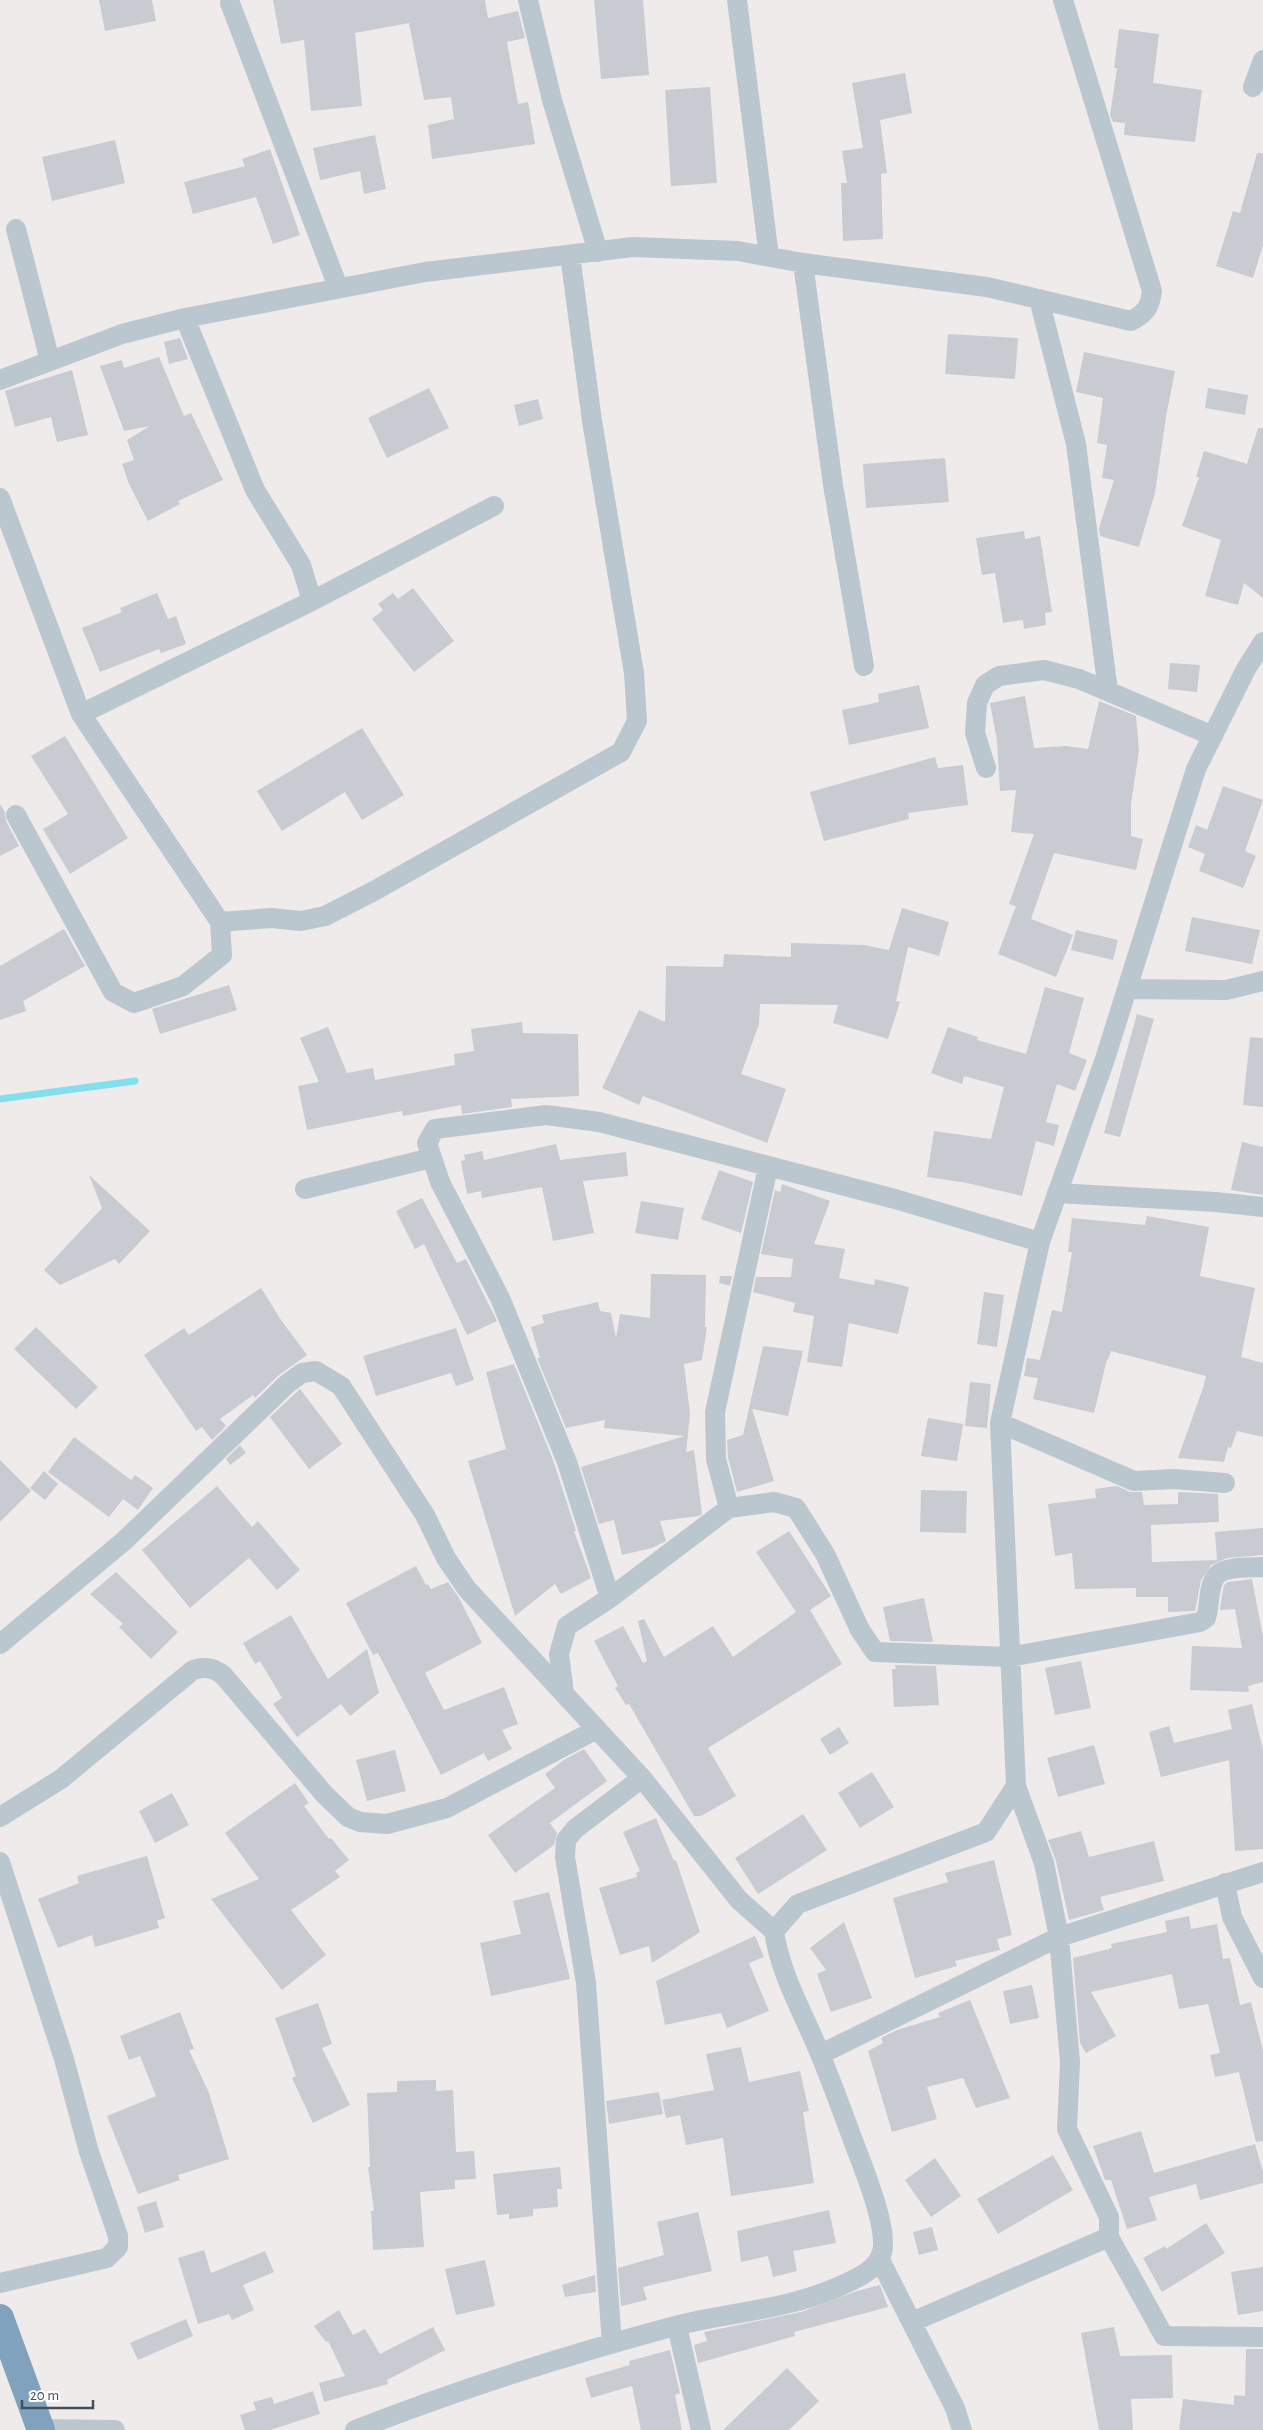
<svg xmlns="http://www.w3.org/2000/svg" width="1263" height="2430" viewBox="0 0 1263 2430" font-family="'Alegreya Sans',sans-serif">
<rect width="100%" height="100%" fill="#efebeb"/>
<g fill="none" stroke-linecap="round" stroke-linejoin="round">
<!-- stream -->
<path stroke="#81dfee" stroke-width="7" d="M 0,1099 L 135,1081"/>
</g>
<!-- building -->
<path fill="#c8cbd1" d="M 99,0 L 152,0 L 156,21 L 105,31 Z
M 273,0 L 485,0 L 488,18 L 518,11 L 525,38 L 507,42 L 518,104 L 528,102 L 535,144 L 432,159 L 428,125 L 454,119 L 451,97 L 424,100 L 409,23 L 355,33 L 362,106 L 311,111 L 304,40 L 281,44 Z
M 594,0 L 643,0 L 649,75 L 601,79 Z
M 1119,29 L 1159,34 L 1153,83 L 1202,90 L 1195,142 L 1124,135 L 1125,123 L 1113,122 L 1110,115 L 1117,68 L 1114,68 Z
M 905,73 L 912,113 L 880,120 L 887,173 L 881,174 L 883,239 L 843,241 L 841,183 L 847,183 L 842,151 L 863,148 L 852,83 Z
M 710,87 L 717,183 L 671,186 L 665,90 Z
M 375,135 L 386,189 L 364,194 L 360,171 L 320,180 L 313,148 Z
M 115,140 L 125,183 L 52,201 L 42,157 Z
M 270,149 L 300,235 L 273,244 L 256,197 L 193,214 L 184,182 L 245,166 L 242,159 Z
M 1257,153 L 1263,153 L 1263,245 L 1253,278 L 1216,266 L 1233,211 L 1240,213 Z
M 948,334 L 1018,338 L 1015,379 L 945,374 Z
M 180,338 L 188,359 L 169,364 L 164,342 Z
M 1084,352 L 1175,371 L 1166,417 L 1155,493 L 1139,547 L 1100,536 L 1099,528 L 1114,480 L 1102,478 L 1107,445 L 1097,443 L 1103,398 L 1076,392 Z
M 159,357 L 184,416 L 191,413 L 223,480 L 178,501 L 180,504 L 148,521 L 129,484 L 122,464 L 134,460 L 127,440 L 150,426 L 124,431 L 100,366 L 122,360 L 124,368 Z
M 72,370 L 88,435 L 57,442 L 51,417 L 15,427 L 5,391 Z
M 429,388 L 449,428 L 387,458 L 368,418 Z
M 1208,388 L 1248,395 L 1245,415 L 1205,408 Z
M 538,399 L 543,419 L 519,426 L 514,405 Z
M 1258,428 L 1263,428 L 1263,598 L 1244,583 L 1238,605 L 1205,596 L 1221,540 L 1182,526 L 1199,477 L 1196,477 L 1204,451 L 1247,464 Z
M 945,458 L 949,502 L 866,508 L 863,464 Z
M 1024,531 L 1025,539 L 1040,536 L 1052,612 L 1045,613 L 1046,625 L 1024,629 L 1023,620 L 1003,623 L 995,573 L 982,575 L 976,538 Z
M 413,588 L 454,641 L 414,672 L 372,619 L 383,610 L 378,604 L 393,593 L 398,599 Z
M 157,593 L 168,619 L 176,616 L 186,644 L 161,653 L 159,649 L 100,672 L 82,628 L 122,612 L 120,608 Z
M 1170,663 L 1200,665 L 1197,692 L 1168,689 Z
M 919,685 L 929,728 L 849,745 L 842,710 L 879,702 L 878,694 Z
M 1025,696 L 1034,748 L 1066,746 L 1088,749 L 1099,701 L 1136,716 L 1139,751 L 1131,804 L 1131,836 L 1143,839 L 1136,870 L 1054,853 L 1031,919 L 1073,935 L 1056,977 L 998,954 L 1016,906 L 1009,904 L 1034,834 L 1011,832 L 1016,790 L 1000,791 L 997,741 L 990,703 Z
M 362,728 L 404,795 L 362,820 L 345,792 L 282,831 L 257,791 Z
M 65,736 L 128,838 L 70,874 L 43,829 L 68,814 L 31,756 Z
M 935,757 L 938,768 L 963,765 L 968,805 L 908,813 L 909,819 L 824,841 L 810,792 Z
M 1223,786 L 1263,800 L 1245,851 L 1256,856 L 1243,888 L 1199,871 L 1205,854 L 1188,847 L 1196,825 L 1207,830 Z
M 0,804 L 5,812 L 6,821 L 19,846 L 0,856 Z
M 902,908 L 949,922 L 939,956 L 908,947 L 896,1001 L 900,1002 L 888,1039 L 833,1023 L 838,1005 L 760,1004 L 759,1024 L 741,1074 L 786,1089 L 767,1143 L 643,1096 L 639,1105 L 602,1088 L 639,1010 L 665,1022 L 666,966 L 723,967 L 724,954 L 791,957 L 791,943 L 864,945 L 889,950 Z
M 1192,917 L 1260,930 L 1252,964 L 1185,951 Z
M 64,929 L 85,966 L 23,1001 L 26,1011 L 0,1020 L 0,966 Z
M 1076,930 L 1118,940 L 1113,960 L 1071,950 Z
M 229,985 L 237,1010 L 160,1034 L 152,1009 Z
M 1045,987 L 1084,998 L 1069,1053 L 1087,1060 L 1075,1091 L 1057,1084 L 1046,1122 L 1059,1125 L 1054,1146 L 1036,1141 L 1022,1196 L 967,1183 L 927,1177 L 934,1131 L 991,1139 L 1004,1087 L 964,1076 L 962,1084 L 931,1073 L 948,1027 L 978,1037 L 977,1040 L 1026,1054 Z
M 1137,1014 L 1154,1019 L 1120,1137 L 1104,1133 Z
M 522,1022 L 523,1033 L 578,1034 L 579,1096 L 511,1099 L 512,1107 L 462,1114 L 461,1105 L 403,1116 L 402,1111 L 307,1130 L 298,1086 L 319,1082 L 300,1038 L 328,1027 L 347,1073 L 373,1068 L 375,1080 L 455,1065 L 454,1054 L 474,1051 L 471,1029 Z
M 1250,1037 L 1263,1038 L 1263,1107 L 1243,1105 Z
M 1242,1142 L 1263,1147 L 1263,1195 L 1231,1190 Z
M 556,1144 L 560,1160 L 626,1152 L 628,1176 L 583,1181 L 594,1233 L 553,1241 L 542,1187 L 482,1198 L 481,1191 L 467,1194 L 461,1161 L 465,1160 L 464,1155 L 482,1151 L 484,1160 Z
M 719,1170 L 753,1182 L 741,1233 L 701,1219 Z
M 89,1175 L 150,1231 L 119,1264 L 115,1259 L 60,1285 L 44,1270 L 102,1208 Z
M 782,1184 L 830,1201 L 814,1244 L 845,1249 L 839,1278 L 874,1285 L 875,1279 L 909,1287 L 898,1334 L 849,1323 L 842,1367 L 807,1362 L 814,1316 L 793,1312 L 795,1303 L 753,1292 L 756,1277 L 791,1277 L 793,1259 L 761,1254 L 775,1190 L 780,1192 Z
M 422,1198 L 457,1263 L 466,1259 L 497,1321 L 467,1335 L 424,1244 L 415,1249 L 396,1211 Z
M 641,1201 L 684,1208 L 678,1240 L 635,1233 Z
M 1147,1216 L 1209,1227 L 1200,1276 L 1255,1288 L 1241,1357 L 1263,1363 L 1263,1437 L 1237,1431 L 1231,1448 L 1228,1447 L 1224,1462 L 1178,1458 L 1203,1388 L 1206,1376 L 1111,1351 L 1108,1360 L 1107,1359 L 1094,1413 L 1033,1399 L 1038,1378 L 1024,1376 L 1027,1358 L 1040,1360 L 1052,1310 L 1062,1312 L 1072,1252 L 1068,1252 L 1072,1218 L 1145,1225 Z
M 651,1274 L 706,1275 L 705,1327 L 707,1327 L 702,1360 L 684,1364 L 690,1414 L 686,1452 L 694,1450 L 702,1514 L 699,1516 L 660,1521 L 666,1541 L 652,1548 L 622,1555 L 614,1520 L 599,1524 L 581,1467 L 685,1436 L 604,1428 L 605,1420 L 566,1428 L 537,1358 L 540,1358 L 531,1327 L 544,1323 L 542,1315 L 598,1302 L 600,1311 L 611,1313 L 616,1338 L 620,1314 L 650,1318 Z
M 720,1276 L 732,1276 L 730,1286 L 719,1283 Z
M 261,1288 L 281,1320 L 307,1355 L 279,1375 L 255,1398 L 253,1395 L 220,1419 L 226,1426 L 212,1440 L 202,1427 L 196,1431 L 144,1355 L 184,1328 L 189,1335 Z
M 984,1292 L 1004,1295 L 997,1347 L 977,1344 Z
M 36,1327 L 98,1387 L 76,1409 L 14,1349 Z
M 456,1328 L 474,1380 L 456,1386 L 451,1373 L 376,1396 L 363,1356 Z
M 763,1346 L 803,1351 L 788,1416 L 752,1409 L 774,1481 L 737,1492 L 728,1457 L 727,1440 L 743,1435 Z
M 514,1364 L 553,1460 L 576,1531 L 574,1531 L 591,1578 L 561,1594 L 555,1584 L 515,1616 L 468,1461 L 506,1449 L 486,1372 Z
M 970,1382 L 991,1384 L 987,1428 L 965,1426 Z
M 300,1389 L 342,1444 L 309,1469 L 270,1417 Z
M 928,1418 L 963,1424 L 957,1461 L 921,1456 Z
M 74,1437 L 131,1480 L 135,1475 L 153,1488 L 138,1510 L 123,1499 L 109,1517 L 48,1472 Z
M 240,1445 L 246,1453 L 230,1465 L 226,1459 Z
M 0,1460 L 31,1491 L 0,1522 Z
M 44,1471 L 58,1484 L 45,1500 L 30,1488 Z
M 217,1486 L 252,1527 L 258,1521 L 300,1570 L 277,1590 L 249,1558 L 190,1608 L 142,1550 Z
M 1117,1486 L 1130,1492 L 1142,1492 L 1144,1505 L 1178,1504 L 1178,1492 L 1218,1494 L 1219,1522 L 1151,1525 L 1152,1562 L 1217,1560 L 1215,1532 L 1263,1528 L 1263,1555 L 1227,1558 L 1211,1565 L 1201,1580 L 1195,1611 L 1168,1612 L 1168,1597 L 1136,1597 L 1136,1588 L 1075,1589 L 1072,1553 L 1055,1556 L 1048,1504 L 1096,1498 L 1095,1489 Z
M 921,1490 L 967,1491 L 966,1533 L 920,1532 Z
M 789,1531 L 831,1596 L 810,1610 L 842,1664 L 708,1748 L 736,1796 L 701,1816 L 694,1816 L 629,1704 L 626,1705 L 615,1688 L 618,1686 L 594,1641 L 623,1626 L 643,1663 L 647,1661 L 638,1621 L 644,1619 L 664,1657 L 713,1626 L 733,1657 L 796,1612 L 756,1552 Z
M 416,1566 L 426,1585 L 428,1584 L 431,1589 L 448,1582 L 459,1598 L 482,1643 L 425,1673 L 444,1710 L 504,1687 L 518,1724 L 502,1730 L 512,1749 L 488,1761 L 484,1753 L 441,1775 L 378,1653 L 373,1655 L 346,1603 Z
M 116,1572 L 178,1632 L 151,1659 L 119,1627 L 123,1624 L 90,1594 Z
M 1252,1579 L 1263,1637 L 1263,1682 L 1248,1686 L 1249,1692 L 1190,1690 L 1192,1646 L 1242,1648 L 1235,1609 L 1220,1610 L 1222,1595 L 1224,1585 L 1228,1582 Z
M 924,1598 L 933,1642 L 890,1641 L 883,1607 Z
M 291,1615 L 328,1679 L 367,1649 L 379,1693 L 350,1716 L 341,1704 L 297,1737 L 273,1704 L 282,1698 L 260,1661 L 255,1664 L 243,1643 Z
M 1081,1661 L 1091,1708 L 1055,1715 L 1045,1668 Z
M 895,1665 L 936,1666 L 939,1705 L 894,1707 L 892,1669 L 896,1669 Z
M 1252,1704 L 1263,1750 L 1263,1849 L 1235,1851 L 1229,1760 L 1161,1777 L 1149,1732 L 1169,1726 L 1174,1743 L 1232,1729 L 1228,1710 Z
M 839,1727 L 849,1743 L 830,1755 L 820,1739 Z
M 1094,1745 L 1105,1784 L 1058,1797 L 1047,1758 Z
M 584,1749 L 607,1781 L 550,1823 L 557,1833 L 554,1845 L 515,1873 L 488,1835 L 555,1788 L 545,1774 L 564,1760 Z
M 395,1750 L 406,1791 L 367,1801 L 356,1760 Z
M 872,1772 L 894,1807 L 860,1828 L 838,1793 Z
M 295,1783 L 309,1803 L 304,1806 L 329,1839 L 331,1838 L 349,1860 L 335,1871 L 340,1877 L 291,1910 L 326,1955 L 282,1990 L 211,1899 L 259,1879 L 225,1833 Z
M 172,1793 L 189,1825 L 155,1843 L 139,1811 Z
M 803,1814 L 827,1850 L 758,1894 L 735,1858 Z
M 656,1818 L 674,1861 L 676,1860 L 700,1932 L 652,1963 L 649,1946 L 620,1955 L 599,1888 L 637,1877 L 636,1873 L 640,1871 L 623,1832 Z
M 1081,1831 L 1089,1857 L 1154,1841 L 1164,1881 L 1100,1897 L 1104,1910 L 1069,1920 L 1056,1861 L 1048,1840 Z
M 147,1856 L 165,1918 L 157,1921 L 159,1928 L 95,1947 L 92,1935 L 58,1948 L 38,1899 L 79,1883 L 77,1876 Z
M 994,1860 L 1012,1935 L 997,1939 L 1000,1950 L 955,1961 L 957,1966 L 915,1978 L 893,1898 L 948,1882 L 945,1873 Z
M 549,1892 L 570,1979 L 491,1996 L 480,1943 L 521,1934 L 513,1901 Z
M 1189,1916 L 1191,1929 L 1217,1924 L 1223,1959 L 1230,1958 L 1240,2005 L 1251,2002 L 1263,2051 L 1263,2141 L 1256,2142 L 1239,2072 L 1215,2077 L 1210,2055 L 1220,2053 L 1208,2004 L 1179,2009 L 1172,1974 L 1091,1992 L 1116,2036 L 1086,2053 L 1080,2043 L 1073,1958 L 1112,1948 L 1111,1944 L 1167,1932 L 1165,1921 Z
M 844,1922 L 872,1998 L 831,2012 L 817,1974 L 826,1970 L 810,1948 Z
M 755,1936 L 764,1957 L 749,1963 L 769,2011 L 727,2028 L 721,2013 L 665,2025 L 656,1981 Z
M 1032,1985 L 1039,2018 L 1010,2024 L 1003,1991 Z
M 970,2000 L 1010,2098 L 976,2108 L 963,2078 L 927,2087 L 937,2119 L 892,2132 L 868,2051 L 883,2043 L 881,2038 L 897,2030 L 940,2017 L 938,2013 Z
M 318,2003 L 332,2044 L 322,2048 L 350,2105 L 313,2123 L 292,2078 L 296,2076 L 275,2018 Z
M 180,2012 L 194,2049 L 189,2050 L 209,2093 L 229,2159 L 178,2175 L 180,2180 L 138,2194 L 107,2116 L 156,2096 L 140,2056 L 129,2060 L 120,2036 Z
M 741,2047 L 749,2082 L 800,2071 L 809,2111 L 803,2112 L 814,2183 L 731,2196 L 723,2138 L 686,2145 L 680,2115 L 666,2118 L 662,2100 L 714,2090 L 706,2054 Z
M 436,2080 L 436,2091 L 453,2090 L 456,2152 L 474,2151 L 476,2179 L 455,2180 L 455,2189 L 420,2192 L 424,2247 L 373,2250 L 371,2211 L 374,2211 L 368,2167 L 370,2167 L 367,2093 L 397,2092 L 397,2081 Z
M 659,2092 L 663,2114 L 609,2124 L 606,2101 Z
M 1141,2131 L 1154,2173 L 1255,2144 L 1263,2172 L 1263,2183 L 1200,2200 L 1196,2184 L 1149,2197 L 1157,2220 L 1127,2229 L 1111,2180 L 1105,2180 L 1093,2146 Z
M 1053,2155 L 1073,2190 L 998,2234 L 977,2199 Z
M 935,2158 L 961,2196 L 931,2217 L 905,2180 Z
M 560,2167 L 562,2189 L 557,2189 L 558,2207 L 533,2209 L 533,2216 L 509,2219 L 509,2214 L 497,2215 L 493,2174 Z
M 156,2201 L 164,2227 L 145,2233 L 137,2207 Z
M 829,2210 L 836,2243 L 793,2251 L 797,2271 L 773,2277 L 768,2256 L 741,2262 L 737,2231 Z
M 698,2212 L 712,2271 L 643,2287 L 647,2300 L 621,2306 L 618,2268 L 664,2255 L 657,2222 Z
M 1206,2223 L 1225,2253 L 1162,2292 L 1143,2258 L 1165,2246 L 1166,2249 Z
M 932,2227 L 938,2250 L 919,2255 L 913,2232 Z
M 204,2250 L 211,2273 L 265,2251 L 274,2272 L 243,2285 L 254,2310 L 232,2320 L 229,2314 L 198,2324 L 178,2258 Z
M 485,2260 L 495,2306 L 456,2315 L 445,2269 Z
M 1263,2267 L 1263,2311 L 1238,2315 L 1231,2272 Z
M 595,2275 L 596,2292 L 565,2297 L 562,2285 Z
M 880,2285 L 888,2307 L 794,2332 L 795,2336 L 698,2363 L 694,2345 L 707,2341 L 704,2332 L 801,2312 L 857,2291 Z
M 339,2310 L 353,2335 L 365,2329 L 380,2354 L 433,2327 L 445,2350 L 387,2380 L 388,2384 L 324,2402 L 319,2383 L 345,2376 L 328,2341 L 326,2342 L 314,2326 Z
M 186,2319 L 193,2336 L 138,2360 L 130,2343 Z
M 1114,2327 L 1120,2356 L 1172,2355 L 1173,2398 L 1131,2399 L 1133,2430 L 1099,2430 L 1081,2333 Z
M 1246,2349 L 1263,2349 L 1263,2430 L 1179,2430 L 1183,2399 L 1234,2405 L 1234,2395 L 1245,2396 Z
M 670,2350 L 680,2393 L 675,2395 L 682,2430 L 641,2430 L 632,2386 L 591,2398 L 585,2378 L 630,2365 L 629,2361 Z
M 787,2368 L 819,2401 L 789,2430 L 723,2430 Z
M 313,2391 L 320,2414 L 270,2430 L 245,2430 L 240,2415 L 256,2410 L 253,2402 L 272,2397 L 274,2404 Z"/>
<g fill="none" stroke-linecap="round" stroke-linejoin="round">
<!-- minor -->
<path stroke="#bbc7cf" stroke-width="20" d="M 528,0 L 552,100 L 598,252
M 737,0 L 769,257
M 230,3 L 338,287
M 1253,87 L 1263,60
M 16,229 L 50,361
M 803,263 L 833,485 L 864,666
M 1039,299 L 1076,444 L 1108,691
M 185,318 L 255,490 L 301,565 L 312,601
M 0,380 L 122,334 L 185,318 L 425,272 L 633,247 L 738,251 L 803,263 L 987,287 L 1131,321 C 1146,313 1150,307 1152,291 L 1063,0
M 0,498 L 81,714 L 220,922 L 222,955 L 183,986 L 134,1003 L 113,992 L 16,815
M 81,714 L 312,601 L 494,506
M 986,768 L 975,733 L 977,703 L 985,685 L 999,676 L 1044,670 L 1079,679 L 1213,736
M 220,922 L 271,918 L 301,921 L 325,916 L 374,891 L 621,752 L 637,721 L 634,673 L 592,421 L 570,255
M 1127,989 L 1226,990 L 1263,981
M 305,1189 L 431,1158
M 1057,1193 L 1216,1202 L 1263,1207
M 1000,1423 L 1134,1481 L 1174,1479 L 1225,1483
M 729,1508 L 716,1459 L 715,1412 L 768,1167
M 610,1598 L 567,1462 L 500,1298 L 440,1182 L 427,1143 L 435,1129 L 546,1115 L 599,1122 L 895,1199 L 1040,1242
M 0,1644 L 124,1541 L 287,1384 L 302,1373 L 316,1371 L 341,1386 L 425,1515 L 446,1558 L 467,1589 L 642,1778 L 739,1900 L 774,1931
M 564,1693 L 559,1654 L 567,1626 L 610,1598 L 729,1508 L 774,1502 L 796,1508 L 825,1554 L 860,1630 L 875,1652 L 1009,1657 L 1200,1622 L 1206,1618 C 1210,1606 1208,1590 1214,1579 C 1221,1565 1250,1568 1263,1567
M 1016,1786 L 1044,1863 L 1059,1937 L 1070,2062 L 1067,2129 L 1109,2217 L 1109,2237 L 1164,2336 L 1263,2337
M 0,1817 L 61,1779 L 193,1670 C 206,1666 213,1668 223,1675 L 325,1795 L 348,1817 L 360,1822 L 387,1824 L 447,1808 L 597,1729
M 0,1862 L 64,2059 L 89,2152 L 118,2236 L 118,2247 L 107,2258 L 0,2283
M 1225,1883 L 1232,1917 L 1263,1978
M 821,2054 L 1059,1937 L 1263,1872
M 880,2260 L 955,2408 L 962,2430
M 912,2322 L 1109,2237
M 677,2326 L 701,2430
M 612,2344 L 586,1983 L 565,1857 L 566,1840 L 575,1829 L 642,1778
M 40,2429 L 115,2430
M 355,2430 C 459,2389 567,2355 675,2326 C 729,2312 786,2310 838,2287 C 858,2278 884,2268 883,2243 C 883,2220 870,2186 862,2164 C 848,2128 835,2090 820,2054 C 804,2014 780,1974 774,1931 L 798,1904 L 986,1832 L 1016,1786 L 1000,1423 L 1040,1242 L 1105,1059 L 1196,769 L 1246,669 L 1263,642"/>
<!-- motorway -->
<path stroke="#80a2bd" stroke-width="28" d="M 0,2318 L 41,2430"/>
</g>
<!-- scale -->
<path d="M22 2400v8h71v-8" fill="none" stroke="#435059" stroke-width="2.5"/>
<text x="30" y="2400" font-size="15" fill="#435059" stroke="#ffffff" stroke-width="4" paint-order="stroke">20 m</text>
</svg>
